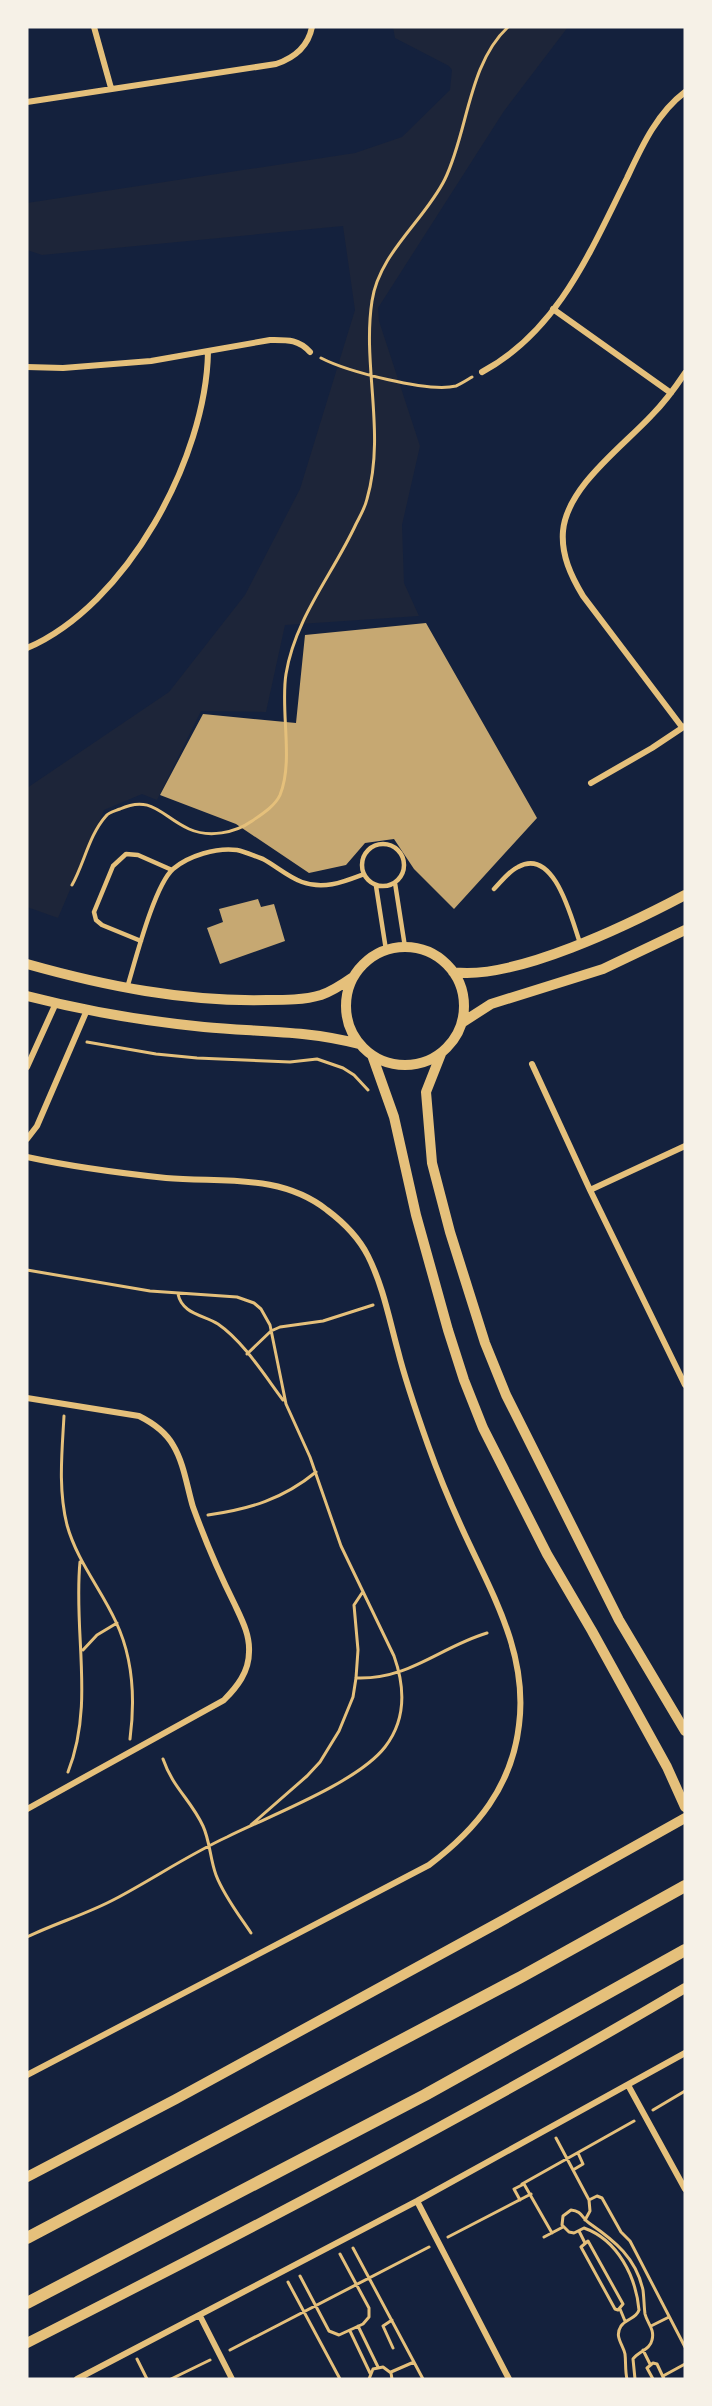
<svg xmlns="http://www.w3.org/2000/svg" width="712" height="2406" viewBox="0 0 712 2406" font-family="'Open Sans',sans-serif">
<rect width="100%" height="100%" fill="#14213d"/>
<!-- green -->
<path fill="#1d2539" d="M 393,27 L 568,27 L 504,111 L 378,308 L 379,321 L 420,446 L 402,525 L 404,583 L 419,616 L 285,625 L 266,712 L 201,711 L 157,800 L 142,794 L 104,810 L 58,918 L 27,907 L 27,788 L 169,692 L 245,595 L 300,489 L 355,310 L 343,226 L 42,255 L 27,250 L 27,203 L 355,153 L 402,137 L 450,90 L 452,70 L 449,66 L 395,38 Z"/>
<!-- building -->
<path fill="#c6a872" d="M 426,623 L 537,818 L 454,909 L 414,869 L 394,839 L 365,843 L 346,865 L 309,873 L 236,824 L 160,795 L 203,714 L 296,723 L 305,635 Z
M 258,899 L 261,907 L 274,904 L 285,941 L 220,964 L 207,928 L 223,922 L 219,909 Z"/>
<g fill="none" stroke-linecap="round" stroke-linejoin="round">
<!-- path -->
<path stroke="#e5c07b" stroke-width="3" d="M 321,358 C 346,371 428,393 456,386 C 461,384 467,380 472,377
M 72,885 C 84,864 89,835 106,816 C 109,812 115,811 120,809 C 152,794 162,817 189,829 C 209,838 235,833 252,821 C 262,814 275,806 280,795 C 294,761 280,710 286,674 C 295,618 333,574 356,524 C 360,516 365,508 367,499 C 386,433 362,366 372,301 C 379,253 425,220 445,179 C 468,132 468,64 508,27
M 87,1042 L 156,1054 L 197,1058 L 290,1062 L 317,1059 L 343,1068 L 354,1075 L 368,1090
M 27,1270 L 150,1291 L 237,1297 L 254,1303 L 261,1309 L 270,1325 L 286,1404 L 310,1457 L 341,1546 L 394,1656 C 405,1687 406,1720 385,1747 C 357,1783 269,1816 227,1837 C 188,1855 153,1879 115,1899 C 87,1914 56,1923 27,1937
M 178,1294 C 182,1314 204,1315 218,1324 C 243,1341 265,1376 283,1400
M 247,1354 L 271,1331 L 280,1327 L 323,1321 L 373,1305
M 64,1416 C 62,1452 58,1489 67,1525 C 77,1561 101,1589 116,1622 C 133,1658 135,1701 130,1739
M 208,1515 C 250,1509 283,1499 316,1472
M 83,1650 L 97,1635 L 117,1623
M 356,1678 C 409,1680 440,1647 487,1633
M 163,1759 C 173,1788 191,1800 203,1826 C 210,1841 210,1859 216,1875 C 224,1896 239,1915 251,1933
M 68,1772 C 95,1704 73,1632 80,1562
M 251,1825 L 307,1776 L 320,1762 L 339,1731 L 353,1697 L 356,1678 L 358,1650 L 354,1605 L 362,1593
M 653,2110 L 685,2091
M 556,2138 L 589,2200 L 590,2211 L 585,2220
M 573,2170 L 583,2164 L 578,2153
M 522,2184 L 634,2121
M 520,2200 L 514,2189 L 524,2184 L 552,2233
M 589,2200 L 597,2196 L 602,2198 L 621,2232 L 630,2241 L 685,2347
M 579,2231 L 585,2243
M 448,2237 L 531,2194
M 544,2237 L 563,2227
M 588,2241 L 623,2304 L 618,2310 L 615,2309 L 581,2247 Z
M 353,2248 L 423,2379
M 300,2276 L 329,2331 L 339,2335 L 363,2324 L 369,2317 L 369,2308 L 340,2254
M 288,2282 L 340,2379
M 620,2309 L 625,2321
M 392,2320 L 383,2326 L 393,2348
M 358,2326 L 378,2367
M 651,2326 L 669,2317
M 350,2331 L 370,2373
M 230,2350 L 429,2247
M 643,2350 L 650,2364
M 137,2359 L 147,2379
M 391,2372 L 414,2362
M 663,2376 L 685,2364
M 171,2379 L 210,2360
M 369,2379 L 373,2369 L 383,2367 L 391,2373 L 392,2379
M 627,2379 C 625,2371 626,2362 625,2354 C 623,2344 614,2337 621,2326 C 627,2318 636,2319 639,2310 C 636,2277 618,2240 584,2228 L 574,2233 L 569,2232 L 562,2225 L 563,2216 L 571,2210 C 582,2211 582,2218 589,2223 C 615,2241 636,2258 643,2290 C 644,2298 644,2306 645,2314 C 647,2323 655,2329 652,2340 C 650,2350 639,2351 633,2359 L 635,2379
M 653,2379 L 647,2368 L 653,2363 L 657,2364 L 664,2379"/>
<!-- service -->
<path stroke="#e5c07b" stroke-width="4.5" d="M362 865a21 21 0 1 1 42 0a21 21 0 1 1-42 0Z
M 395,883 L 405,947
M 376,886 L 386,950
M 494,889 C 501,882 509,871 518,867 C 555,846 572,921 580,943
M 141,941 L 102,925 L 96,920 L 94,912 L 113,866 L 126,854 L 138,855 L 172,870
M 127,988 C 135,962 154,886 173,869 C 188,856 217,847 237,850 C 246,852 254,856 263,859 C 276,866 288,877 302,882 C 324,890 343,882 364,874"/>
<!-- minor -->
<path stroke="#e5c07b" stroke-width="6" d="M 94,27 L 111,88
M 27,102 L 276,64 C 294,58 308,47 312,27
M 553,309 L 671,393
M 27,367 L 63,368 L 151,361 L 270,340 C 287,340 298,339 310,352
M 482,372 C 558,331 590,252 627,178 C 642,146 657,113 685,92
M 27,648 C 127,605 206,458 208,352
M 682,727 L 583,596 C 571,576 561,555 563,531 C 567,487 622,447 651,416 C 664,403 675,388 685,373
M 591,783 L 652,748 L 685,726
M 532,1064 L 590,1190 L 685,1385
M 27,1067 L 56,1003
M 27,1139 L 37,1126 L 87,1010
M 27,1157 C 73,1167 119,1173 166,1178 C 222,1183 280,1173 327,1210 C 343,1222 359,1238 368,1256 C 383,1286 389,1318 398,1351 C 406,1383 417,1414 428,1445 C 439,1476 452,1507 466,1537 C 494,1597 528,1656 519,1725 C 512,1786 477,1829 429,1865 L 27,2075
M 590,1190 L 685,1146
M 27,1398 L 139,1416 C 153,1423 165,1431 173,1445 C 184,1463 187,1487 193,1507 C 205,1540 219,1573 235,1605 C 242,1620 250,1635 249,1652 C 249,1672 237,1687 224,1700 L 27,1809
M 628,2085 L 685,2189
M 417,2201 L 509,2379
M 200,2316 L 232,2379
M 77,2379 L 417,2201 L 685,2053"/>
<!-- tertiary -->
<path stroke="#e5c07b" stroke-width="10" d="M346 1006a59 59 0 1 1 118 0a59 59 0 1 1-118 0Z
M 27,964 C 105,986 185,1002 267,1000 C 285,1000 304,1000 321,995 C 333,991 343,984 353,977
M 453,972 C 514,981 630,924 685,895
M 27,996 C 85,1011 144,1021 204,1027 C 256,1032 307,1030 359,1044
M 463,1022 L 491,1004 L 603,969 L 685,930
M 441,1054 L 426,1092 L 432,1163 L 450,1232 L 485,1343 L 506,1395 L 619,1620 L 685,1731
M 372,1055 L 394,1117 L 416,1215 L 448,1330 L 464,1380 L 483,1428 L 547,1554 L 592,1631 L 667,1767 L 685,1807
M 27,2177 L 176,2099 L 496,1924 L 685,1818
M 27,2343 C 249,2230 470,2115 685,1988"/>
<!-- secondary -->
<path stroke="#e5c07b" stroke-width="12" d="M 27,2238 L 521,1977 L 685,1886
M 27,2303 L 425,2095 L 685,1950"/>
</g>
<!-- border -->
<rect width="712" height="2406" fill="none" stroke="#f6f1e7" stroke-width="57"/>
</svg>
